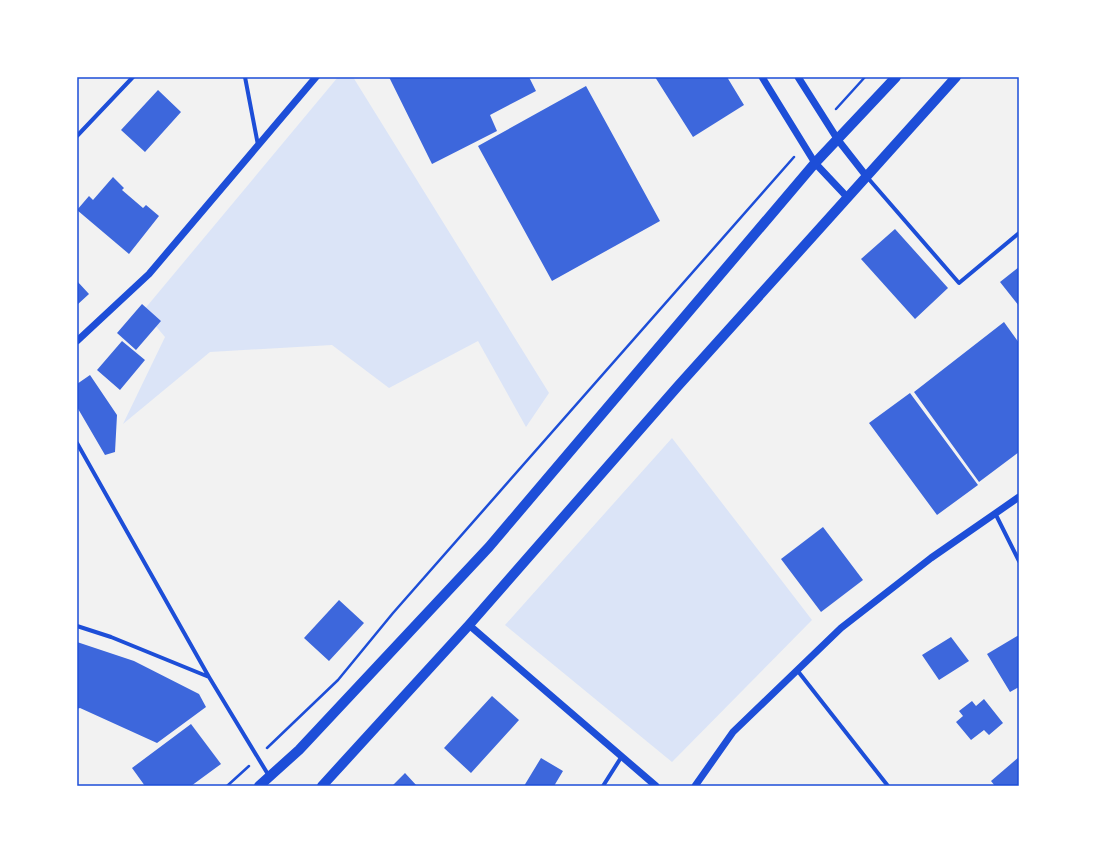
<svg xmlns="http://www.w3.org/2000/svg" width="1096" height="863" viewBox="0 0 1096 863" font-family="'Titillium Web',sans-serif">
<rect width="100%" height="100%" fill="#f2f2f2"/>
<!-- green -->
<path fill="#dbe4f7" d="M 338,77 L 353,77 L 549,393 L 526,427 L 478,341 L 389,388 L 332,345 L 210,352 L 123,424 L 165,337 L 143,311 Z
M 672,438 L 812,620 L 672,762 L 505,625 Z"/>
<!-- building -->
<path fill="#3d67dc" d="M 389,77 L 529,77 L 536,91 L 490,115 L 497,131 L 432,164 Z
M 655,77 L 727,77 L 744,105 L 693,137 Z
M 586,86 L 660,221 L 552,281 L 478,146 Z
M 158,90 L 181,112 L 145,152 L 121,130 Z
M 113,177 L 124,188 L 122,190 L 143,208 L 146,205 L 159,216 L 129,254 L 77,210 L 89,196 L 93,200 Z
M 895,229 L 948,288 L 915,319 L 861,259 Z
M 1019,267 L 1019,306 L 1000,282 Z
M 77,281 L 89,294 L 77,305 Z
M 142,304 L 161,321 L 136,350 L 117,333 Z
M 1004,322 L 1019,343 L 1019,452 L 979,482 L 914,392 Z
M 122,341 L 145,360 L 120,390 L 97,370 Z
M 90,375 L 117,415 L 115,452 L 105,455 L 77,407 L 77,384 Z
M 910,393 L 978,485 L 937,515 L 869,423 Z
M 823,527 L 863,580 L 821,612 L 781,559 Z
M 339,600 L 364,623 L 329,661 L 304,638 Z
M 1019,635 L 1019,687 L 1010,692 L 987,654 Z
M 951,637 L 969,661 L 939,680 L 922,655 Z
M 77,642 L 134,661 L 199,694 L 206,707 L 157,743 L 80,708 L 77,709 Z
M 492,696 L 519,720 L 471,773 L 444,748 Z
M 984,699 L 1003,723 L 989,735 L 984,730 L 971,740 L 956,722 L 963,716 L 959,711 L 972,701 L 976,706 Z
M 191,724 L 221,764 L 191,786 L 145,786 L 132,768 Z
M 1019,757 L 1019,786 L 995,786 L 991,781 Z
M 541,758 L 563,771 L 554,786 L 524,786 Z
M 405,773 L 417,786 L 392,786 Z"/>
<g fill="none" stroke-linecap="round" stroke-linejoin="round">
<!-- path -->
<path stroke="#1d4ed8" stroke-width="2.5" d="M 836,109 L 865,77
M 267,748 L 338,680 L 393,613 L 794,157
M 227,786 L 249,766"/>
<!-- minor -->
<path stroke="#1d4ed8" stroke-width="4" d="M 245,77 L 258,145
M 77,136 L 133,77
M 867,177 L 959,283 L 1019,233
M 77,443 L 209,677
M 996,515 L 1019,561
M 77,626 L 111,637 L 209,677 L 269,776
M 797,670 L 888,786
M 603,786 L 622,756"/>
<!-- tertiary -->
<path stroke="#1d4ed8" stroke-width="7" d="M 762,77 L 815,163 L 848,198
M 798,77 L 838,140 L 867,177
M 77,341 L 149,274 L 316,77
M 469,625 L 656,786
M 695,786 L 733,732 L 841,628 L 931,558 L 1019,497"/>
<!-- primary -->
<path stroke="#1d4ed8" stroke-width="10" d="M 259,786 L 299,750 L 489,547 L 815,163 L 896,77
M 322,786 L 469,625 L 678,386 L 956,77"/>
</g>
<!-- border -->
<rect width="1096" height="863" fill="none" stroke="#ffffff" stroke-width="156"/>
<rect x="78" y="78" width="940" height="707" fill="none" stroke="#1d4ed8" stroke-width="1.5"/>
</svg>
